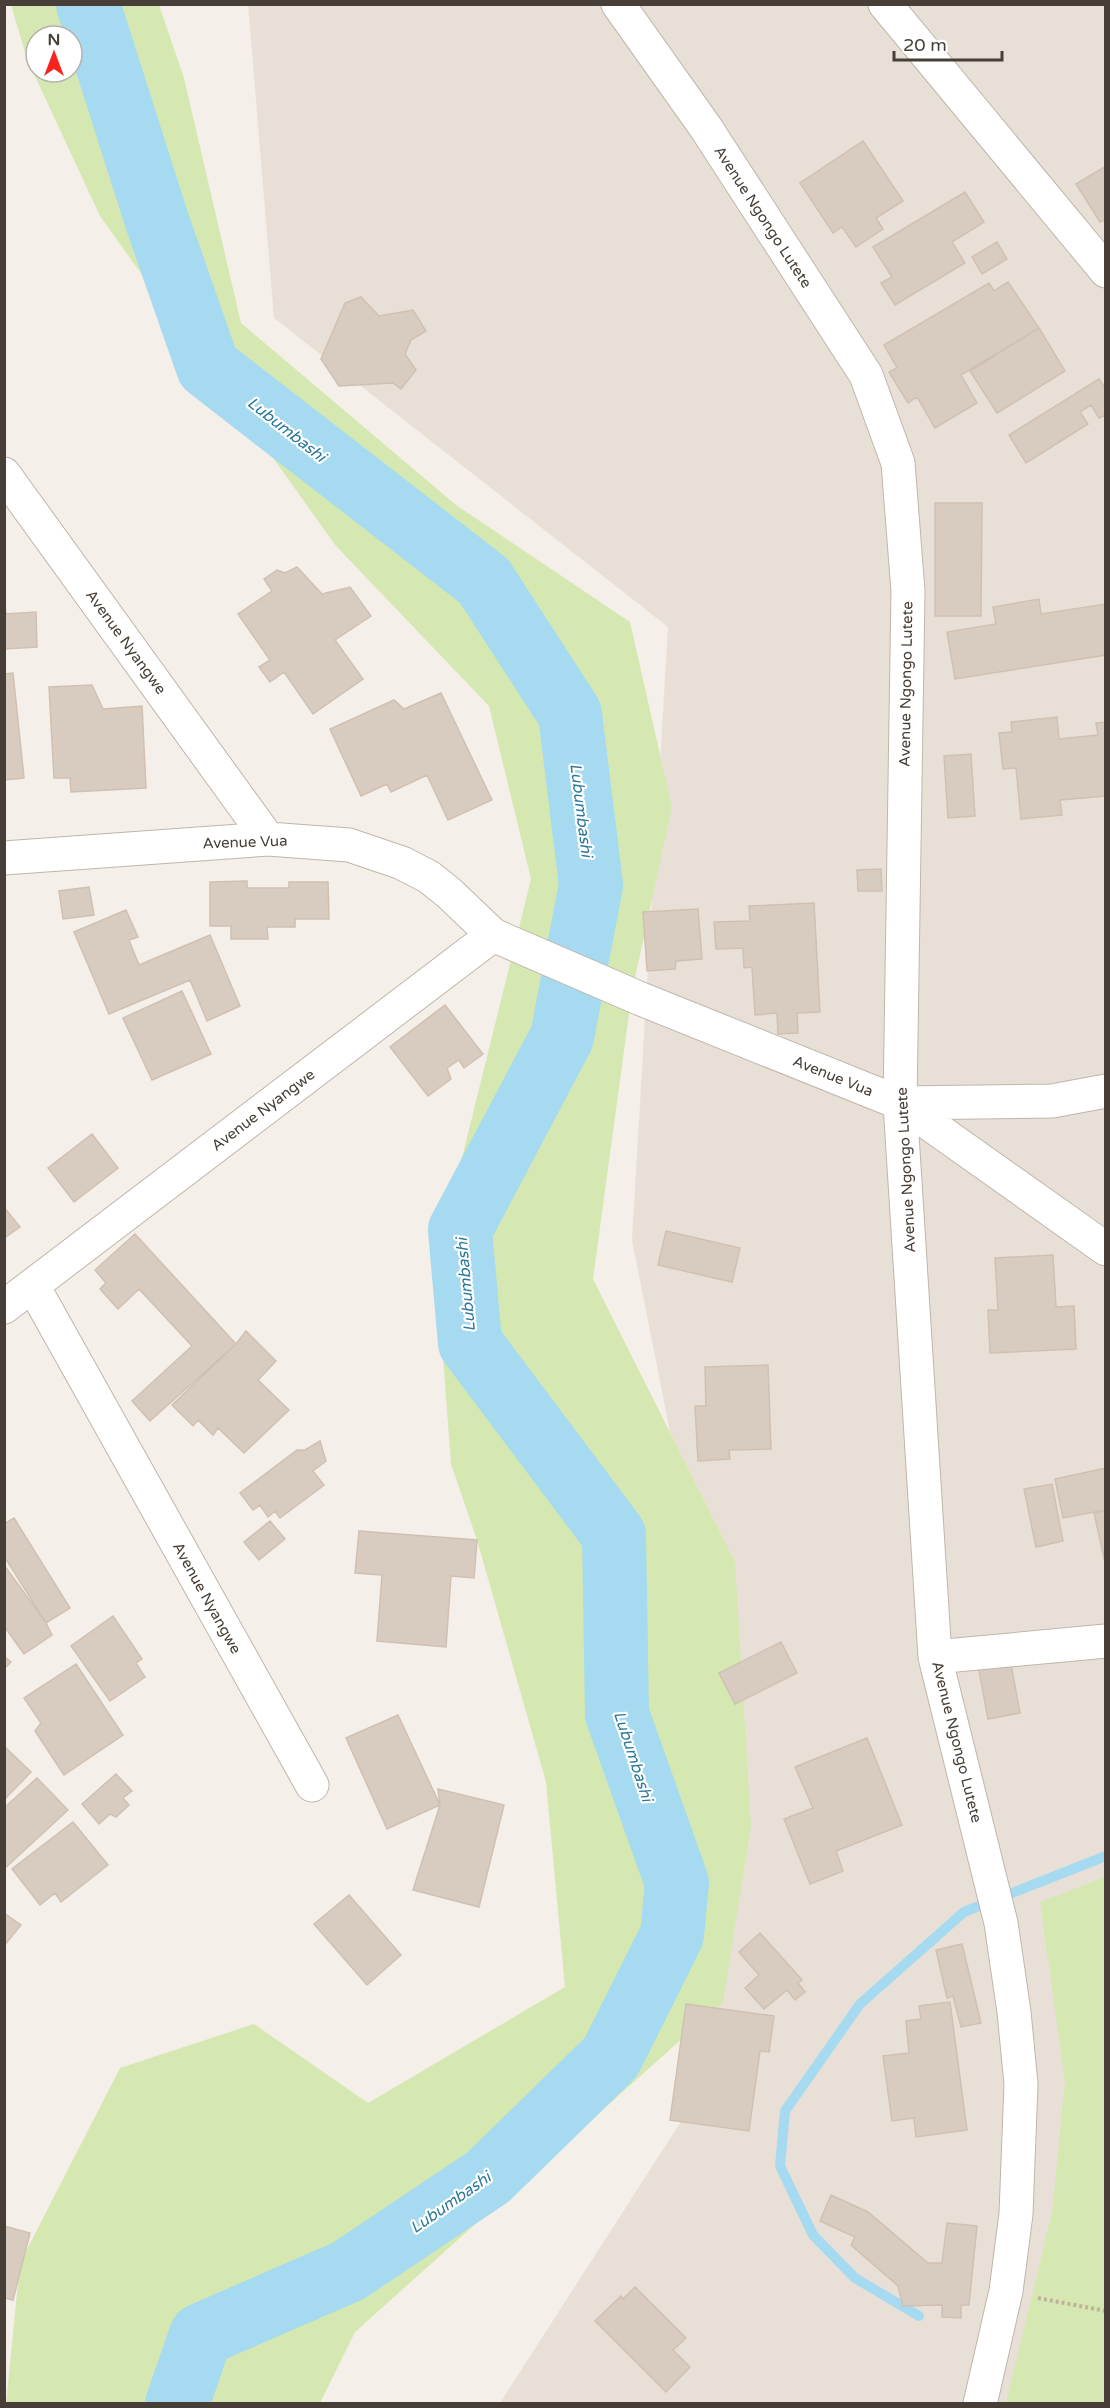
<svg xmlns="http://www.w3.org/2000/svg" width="1110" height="2408" viewBox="0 0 1110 2408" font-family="'Varela Round',sans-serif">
<rect width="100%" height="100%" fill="#f4efe8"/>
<!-- residential -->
<path fill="#e8e0d6" d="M 248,5 L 1105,5 L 1105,2403 L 500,2403 L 709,2078 L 732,1745 L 632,1240 L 668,627 L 274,318 Z"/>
<!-- green -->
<path fill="#d5e8b1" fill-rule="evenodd" d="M 11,5 L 159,5 L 184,78 L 241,323 L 456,505 L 630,622 L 672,807 L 632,992 L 593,1279 L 735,1562 L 751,1826 L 723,2002 L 355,2332 L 320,2403 L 6,2404 L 20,2263 L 120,2068 L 254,2024 L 368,2103 L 565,1987 L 546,1782 L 477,1540 L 451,1464 L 436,1263 L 531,879 L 489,706 L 336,546 L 100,216 L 27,59 ZM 36,36 L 72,36 L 72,72 L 36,72 Z
M 1105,1877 L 1105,2403 L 1006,2403 L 1052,2212 L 1065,2082 L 1040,1902 Z"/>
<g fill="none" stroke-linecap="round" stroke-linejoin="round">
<!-- stream -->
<path stroke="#a5daf0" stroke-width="10" d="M 919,2316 L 855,2278 L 813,2235 L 780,2166 L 785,2111 L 860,2004 L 964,1912 L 1106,1856"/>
<!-- river -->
<path stroke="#a5daf0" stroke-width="64" d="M 88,4 L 157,221 L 208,367 L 484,581 L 570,714 L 591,885 L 562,1037 L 460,1230 L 470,1343 L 614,1535 L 617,1714 L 677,1883 L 672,1935 L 611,2057 L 488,2177 L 348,2271 L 201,2335 L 177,2404"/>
</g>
<!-- building -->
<path fill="#d8ccc1" stroke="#d0c0b1" stroke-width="1.5" d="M 863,141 L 903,201 L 876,218 L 883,229 L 856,247 L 842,227 L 833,233 L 800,183 Z
M 1106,166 L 1106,219 L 1100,222 L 1076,184 Z
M 965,192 L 984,222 L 952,242 L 965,263 L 895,305 L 881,283 L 892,277 L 873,247 Z
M 997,242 L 1007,259 L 982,274 L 972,257 Z
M 1008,282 L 1039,328 L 961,375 L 977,403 L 935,428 L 917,397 L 908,403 L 889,372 L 897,368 L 884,345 L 989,283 L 994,291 Z
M 361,297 L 379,316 L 413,310 L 426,331 L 411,340 L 405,354 L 416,370 L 401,389 L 393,383 L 339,386 L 321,359 L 345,303 Z
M 1039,328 L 1065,371 L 997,413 L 970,371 Z
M 1099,379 L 1106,389 L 1106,415 L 1099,418 L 1091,405 L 1080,412 L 1088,424 L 1026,463 L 1009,435 Z
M 935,503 L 982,503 L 981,616 L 935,616 Z
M 297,567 L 322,594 L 350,587 L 371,616 L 335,640 L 363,679 L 313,714 L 284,672 L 270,682 L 259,667 L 270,660 L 238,614 L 272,591 L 264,579 L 277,570 L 285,573 Z
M 4,596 L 6,614 L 36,612 L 37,647 L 4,649 Z
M 1039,599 L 1041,614 L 1106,604 L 1106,655 L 955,679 L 947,632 L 996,624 L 993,607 Z
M 13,673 L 24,778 L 4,780 L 4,674 Z
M 92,685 L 103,709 L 142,706 L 146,788 L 71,792 L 70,778 L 54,778 L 49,687 Z
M 441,693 L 492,800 L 448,820 L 427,775 L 391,792 L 387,784 L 361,796 L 330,729 L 394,700 L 404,709 Z
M 1057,717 L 1059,739 L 1098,735 L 1096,723 L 1106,722 L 1106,796 L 1060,800 L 1062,815 L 1021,819 L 1016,768 L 1003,769 L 999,733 L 1012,732 L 1011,722 Z
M 971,754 L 975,816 L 948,818 L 944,756 Z
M 881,869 L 882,891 L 858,891 L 857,870 Z
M 247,881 L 247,888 L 289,888 L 289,882 L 328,882 L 329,919 L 295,919 L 295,927 L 267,927 L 268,939 L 231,939 L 231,926 L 210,926 L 210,882 Z
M 89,887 L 94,915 L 63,919 L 59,891 Z
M 814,903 L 820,1012 L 797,1013 L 798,1033 L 778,1034 L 777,1013 L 755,1015 L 752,967 L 744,968 L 743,948 L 716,949 L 714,922 L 750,921 L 749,906 Z
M 698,909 L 702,959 L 676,961 L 675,969 L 647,971 L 643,912 Z
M 126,910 L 138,937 L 129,940 L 139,965 L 210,935 L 240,1006 L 207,1021 L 190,980 L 109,1014 L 74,932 Z
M 182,991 L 211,1054 L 152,1080 L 123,1018 Z
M 445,1005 L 483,1054 L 464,1068 L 459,1060 L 447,1068 L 451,1079 L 428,1096 L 390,1047 Z
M 92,1134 L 118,1168 L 74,1202 L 48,1168 Z
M 4,1207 L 20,1227 L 4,1238 Z
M 666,1231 L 740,1248 L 732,1282 L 658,1265 Z
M 135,1234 L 236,1344 L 150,1421 L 132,1401 L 192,1346 L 139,1289 L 118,1309 L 100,1289 L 106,1283 L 95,1270 Z
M 1053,1255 L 1056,1307 L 1074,1306 L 1076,1349 L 990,1353 L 988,1310 L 998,1310 L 995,1258 Z
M 246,1331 L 276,1361 L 258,1380 L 289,1410 L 244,1453 L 218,1428 L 213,1435 L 198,1420 L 193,1426 L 172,1405 L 236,1344 Z
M 768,1365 L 771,1449 L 729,1450 L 730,1459 L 698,1461 L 695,1406 L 706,1406 L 705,1367 Z
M 320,1441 L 326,1461 L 313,1471 L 324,1485 L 280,1518 L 275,1511 L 268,1517 L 260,1505 L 253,1510 L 240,1493 L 297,1450 L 305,1450 Z
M 1106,1468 L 1106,1510 L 1063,1518 L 1055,1479 Z
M 1052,1484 L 1063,1541 L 1036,1547 L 1024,1489 Z
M 1106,1510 L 1106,1567 L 1094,1513 Z
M 14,1518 L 70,1608 L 46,1623 L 4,1556 L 4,1524 Z
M 270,1521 L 285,1539 L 259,1560 L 244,1542 Z
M 359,1531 L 477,1540 L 474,1578 L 451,1576 L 446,1647 L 377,1641 L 382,1575 L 355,1573 Z
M 4,1565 L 46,1623 L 52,1635 L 24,1654 L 4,1626 Z
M 113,1616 L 142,1659 L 136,1663 L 145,1677 L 110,1701 L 71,1646 Z
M 781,1642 L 797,1673 L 735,1704 L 719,1673 Z
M 4,1656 L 11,1662 L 4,1669 Z
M 1010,1659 L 1020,1713 L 988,1719 L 978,1665 Z
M 76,1664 L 123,1735 L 64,1775 L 35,1731 L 41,1723 L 24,1698 Z
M 398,1715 L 440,1805 L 387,1829 L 346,1738 Z
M 867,1738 L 902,1825 L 836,1851 L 843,1871 L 810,1884 L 784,1819 L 813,1808 L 795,1767 Z
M 5,1747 L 31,1772 L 4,1800 L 4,1748 Z
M 116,1774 L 132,1791 L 123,1798 L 129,1805 L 116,1817 L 110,1814 L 99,1824 L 82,1804 Z
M 37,1778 L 68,1810 L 4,1869 L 4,1808 Z
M 438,1789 L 504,1805 L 479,1907 L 413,1890 L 440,1805 Z
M 73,1822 L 108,1865 L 61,1902 L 55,1893 L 40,1905 L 12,1869 Z
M 349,1895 L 401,1955 L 367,1985 L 314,1924 Z
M 4,1913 L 21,1925 L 4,1946 Z
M 760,1933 L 802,1980 L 798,1983 L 805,1992 L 795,2000 L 787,1990 L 764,2009 L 745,1988 L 759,1975 L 739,1952 Z
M 962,1944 L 981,2023 L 961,2027 L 953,1996 L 947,1998 L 936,1950 Z
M 950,2002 L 967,2130 L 916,2137 L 914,2118 L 892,2121 L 883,2056 L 909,2053 L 906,2021 L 921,2019 L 919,2006 Z
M 686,2004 L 774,2016 L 769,2052 L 760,2051 L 749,2131 L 670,2120 Z
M 831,2195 L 868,2212 L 928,2263 L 942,2263 L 947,2223 L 977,2226 L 969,2305 L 961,2305 L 961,2318 L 942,2317 L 942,2305 L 903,2306 L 898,2286 L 851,2245 L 855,2237 L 820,2221 Z
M 4,2226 L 30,2233 L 13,2300 L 4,2298 Z
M 635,2287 L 686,2338 L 673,2350 L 690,2367 L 666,2392 L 595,2321 L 621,2296 L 623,2299 Z"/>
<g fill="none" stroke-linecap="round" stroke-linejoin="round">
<defs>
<path id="minor" d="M 618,4 L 706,128 L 866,375 L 898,463 L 908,591 L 900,1103 L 935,1657 L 1001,1923 L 1014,2012 L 1021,2084 L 1016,2214 L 1006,2291 L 980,2404
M 885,4 L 1106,271
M 4,474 L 268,839
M 4,858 L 268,839 L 349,845 L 402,863 L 429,877 L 449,893 L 493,935 L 641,999 L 900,1103 L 1052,1101 L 1106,1091
M 900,1103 L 1106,1249
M 33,1286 L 312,1785
M 4,1307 L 493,935
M 935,1657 L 1106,1641"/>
</defs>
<!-- minor casing -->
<use href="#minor" stroke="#bfb6ab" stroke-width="35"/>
<!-- path -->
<path stroke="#c1b09c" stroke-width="4" stroke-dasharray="3 3" stroke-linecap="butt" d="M 1038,2298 L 1106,2311"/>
<!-- minor -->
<use href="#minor" stroke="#fff" stroke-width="33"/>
</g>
<g text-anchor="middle" stroke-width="4.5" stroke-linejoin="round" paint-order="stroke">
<!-- street labels -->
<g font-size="15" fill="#473f37" stroke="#fff">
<text transform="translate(763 217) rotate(57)" y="5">Avenue Ngongo Lutete</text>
<text transform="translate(126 642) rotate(54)" y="5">Avenue Nyangwe</text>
<text transform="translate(906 684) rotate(-89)" y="5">Avenue Ngongo Lutete</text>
<text transform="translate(245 842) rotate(-2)" y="5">Avenue Vua</text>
<text transform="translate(833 1076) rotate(22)" y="5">Avenue Vua</text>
<text transform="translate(263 1110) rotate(-37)" y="5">Avenue Nyangwe</text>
<text transform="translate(906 1170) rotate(-93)" y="5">Avenue Ngongo Lutete</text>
<text transform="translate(207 1598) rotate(61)" y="5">Avenue Nyangwe</text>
<text transform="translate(957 1742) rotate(76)" y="5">Avenue Ngongo Lutete</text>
</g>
<!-- water labels -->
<g font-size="16" font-style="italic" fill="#2b799b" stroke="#fff">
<text transform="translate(287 429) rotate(38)" y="6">Lubumbashi</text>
<text transform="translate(582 810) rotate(83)" y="6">Lubumbashi</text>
<text transform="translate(465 1285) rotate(-95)" y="6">Lubumbashi</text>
<text transform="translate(634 1756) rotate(72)" y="6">Lubumbashi</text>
<text transform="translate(450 2202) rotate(-35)" y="6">Lubumbashi</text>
</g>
</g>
<!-- border -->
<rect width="1110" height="2408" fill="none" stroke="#473f37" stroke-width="12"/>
<!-- north arrow -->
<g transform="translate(54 54)"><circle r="28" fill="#ffffff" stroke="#b5b2af" stroke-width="1.5"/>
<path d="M0-4.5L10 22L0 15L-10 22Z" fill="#f8231c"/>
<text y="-9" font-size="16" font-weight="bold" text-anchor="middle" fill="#473f37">N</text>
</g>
<!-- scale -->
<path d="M894 51v9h108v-9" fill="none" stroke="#473f37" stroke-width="3"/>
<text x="903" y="51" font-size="18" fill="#473f37" stroke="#ffffff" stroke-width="4.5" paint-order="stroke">20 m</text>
</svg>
